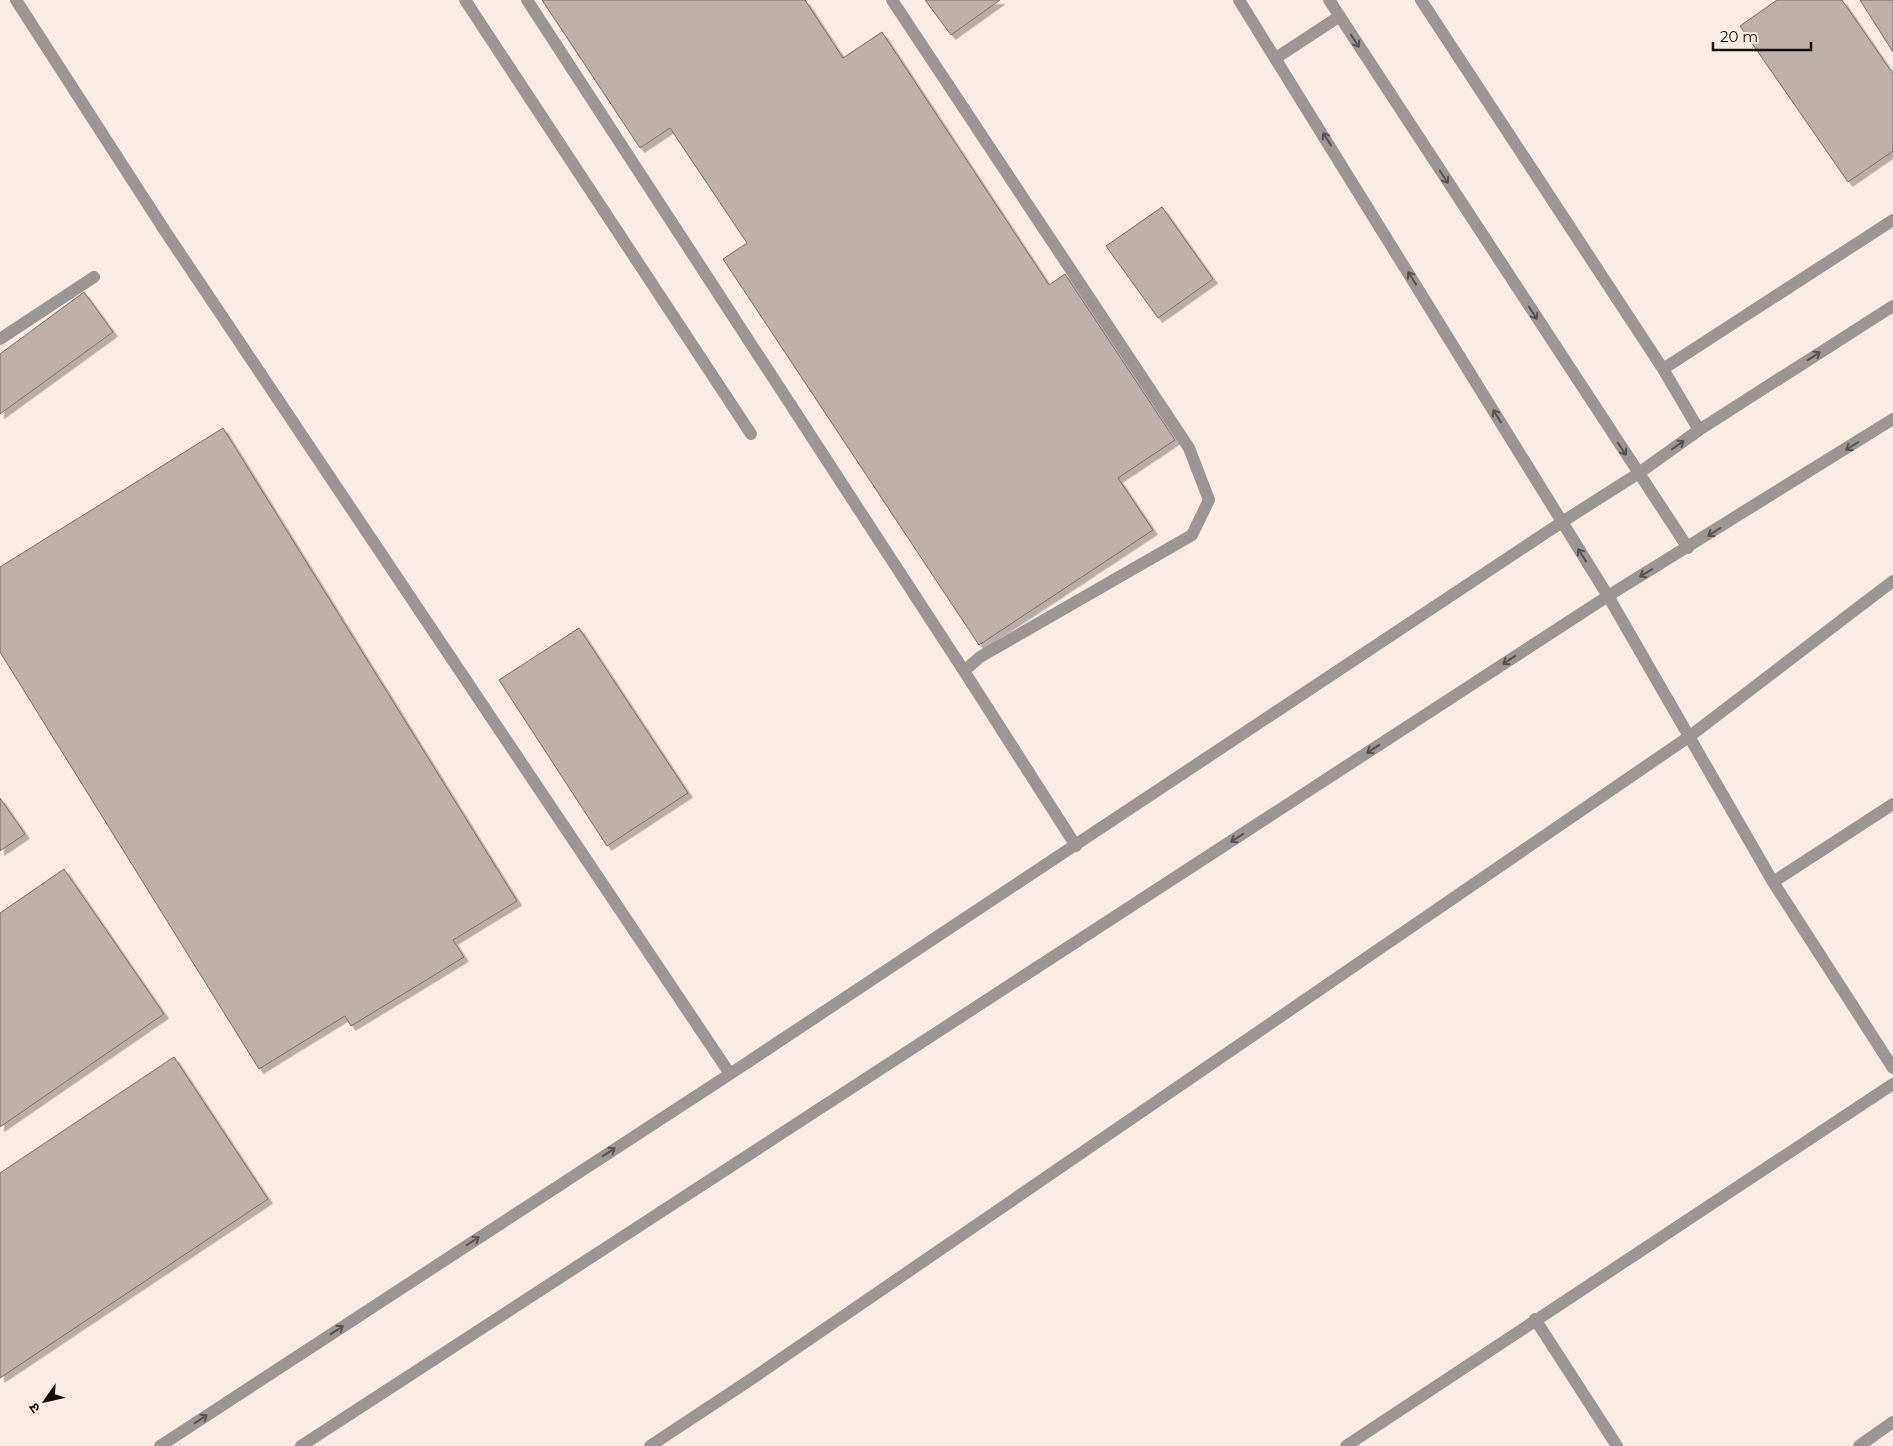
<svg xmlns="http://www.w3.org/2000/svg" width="1893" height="1446" viewBox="0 0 1893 1446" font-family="Montserrat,'Noto Sans Devanagari',sans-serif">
<defs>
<filter id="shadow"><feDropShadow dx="4.5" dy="4.5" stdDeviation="0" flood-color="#0004"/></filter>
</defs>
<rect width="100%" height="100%" fill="#f9ece5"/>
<!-- building -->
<path fill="#bdb0aa" stroke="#786d67" filter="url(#shadow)" d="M 542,0 L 805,0 L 843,58 L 882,32 L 1049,285 L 1065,274 L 1175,440 L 1118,478 L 1153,530 L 979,645 L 723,259 L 747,243 L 670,128 L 640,148 Z
M 925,0 L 1000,0 L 951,35 Z
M 1777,0 L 1842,0 L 1893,74 L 1893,151 L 1848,182 L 1740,26 Z
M 1860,0 L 1893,0 L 1893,52 Z
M 1162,207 L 1213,279 L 1158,318 L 1106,246 Z
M 84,292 L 113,332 L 0,414 L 0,354 Z
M 223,428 L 517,901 L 453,940 L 464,957 L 351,1026 L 345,1016 L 259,1069 L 0,652 L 0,567 Z
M 579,628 L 688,793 L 607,846 L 499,680 Z
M 0,798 L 25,834 L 0,851 Z
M 64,869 L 164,1014 L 0,1127 L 0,913 Z
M 174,1057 L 268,1199 L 0,1378 L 0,1173 Z"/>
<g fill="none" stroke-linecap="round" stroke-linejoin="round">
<!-- minor -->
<path stroke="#9b9693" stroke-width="12" d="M 16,0 L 165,231 L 730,1074
M 465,0 L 751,434
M 527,0 L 964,671
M 892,0 L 1189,448 L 1209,500 L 1192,535 L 980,657 L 964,671 L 1076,846
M 1239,0 L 1608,596 L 1773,882 L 1893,1068
M 1329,0 L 1688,548
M 1421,0 L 1663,369 L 1699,430
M 1276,58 L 1340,16
M 0,339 L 94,277
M 1663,369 L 1893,220
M 1773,882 L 1893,804
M 1535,1319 L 1617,1446
M 160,1446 L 730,1074 L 1562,522 L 1639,473 L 1699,430 L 1893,306
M 301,1446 L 1608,596 L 1893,419
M 650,1446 L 753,1378 L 1690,736 L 1893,581
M 1346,1446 L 1893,1084
M 1859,1446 L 1893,1422"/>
</g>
<!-- one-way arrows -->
<defs><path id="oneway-shaft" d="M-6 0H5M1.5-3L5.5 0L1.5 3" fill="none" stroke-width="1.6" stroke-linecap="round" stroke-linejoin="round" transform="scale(1.25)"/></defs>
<g stroke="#565250">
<use href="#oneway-shaft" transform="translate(1355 41) rotate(57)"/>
<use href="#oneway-shaft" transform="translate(1327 139) rotate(-122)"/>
<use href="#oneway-shaft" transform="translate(1444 177) rotate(57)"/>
<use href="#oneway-shaft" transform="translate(1412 278) rotate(-122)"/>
<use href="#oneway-shaft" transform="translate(1533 313) rotate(57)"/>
<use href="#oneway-shaft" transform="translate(1814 356) rotate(-33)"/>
<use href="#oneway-shaft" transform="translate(1497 416) rotate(-122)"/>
<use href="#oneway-shaft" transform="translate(1678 445) rotate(-36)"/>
<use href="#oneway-shaft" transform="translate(1852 446) rotate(148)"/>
<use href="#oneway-shaft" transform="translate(1622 449) rotate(57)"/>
<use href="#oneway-shaft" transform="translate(1714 532) rotate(148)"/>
<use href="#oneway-shaft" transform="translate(1582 555) rotate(-122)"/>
<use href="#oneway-shaft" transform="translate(1646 573) rotate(149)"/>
<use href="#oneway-shaft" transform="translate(1509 660) rotate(147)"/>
<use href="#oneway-shaft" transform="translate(1373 749) rotate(147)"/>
<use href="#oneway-shaft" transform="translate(1237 838) rotate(147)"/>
<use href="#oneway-shaft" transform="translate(609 1152) rotate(-33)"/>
<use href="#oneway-shaft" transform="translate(473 1241) rotate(-33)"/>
<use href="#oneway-shaft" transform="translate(337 1330) rotate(-33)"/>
<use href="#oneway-shaft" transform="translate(201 1419) rotate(-33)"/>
</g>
<!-- north arrow -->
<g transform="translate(45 1401) rotate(236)" stroke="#f9ece5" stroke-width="4" paint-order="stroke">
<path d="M0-4L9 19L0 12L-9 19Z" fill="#120e0c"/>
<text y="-8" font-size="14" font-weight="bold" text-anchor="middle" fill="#120e0c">उ</text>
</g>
<!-- scale -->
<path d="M1713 42v8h98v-8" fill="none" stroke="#120e0c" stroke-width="2.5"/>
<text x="1720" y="42" font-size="15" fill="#120e0c" stroke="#f9ece5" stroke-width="4" paint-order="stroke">20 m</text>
</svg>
